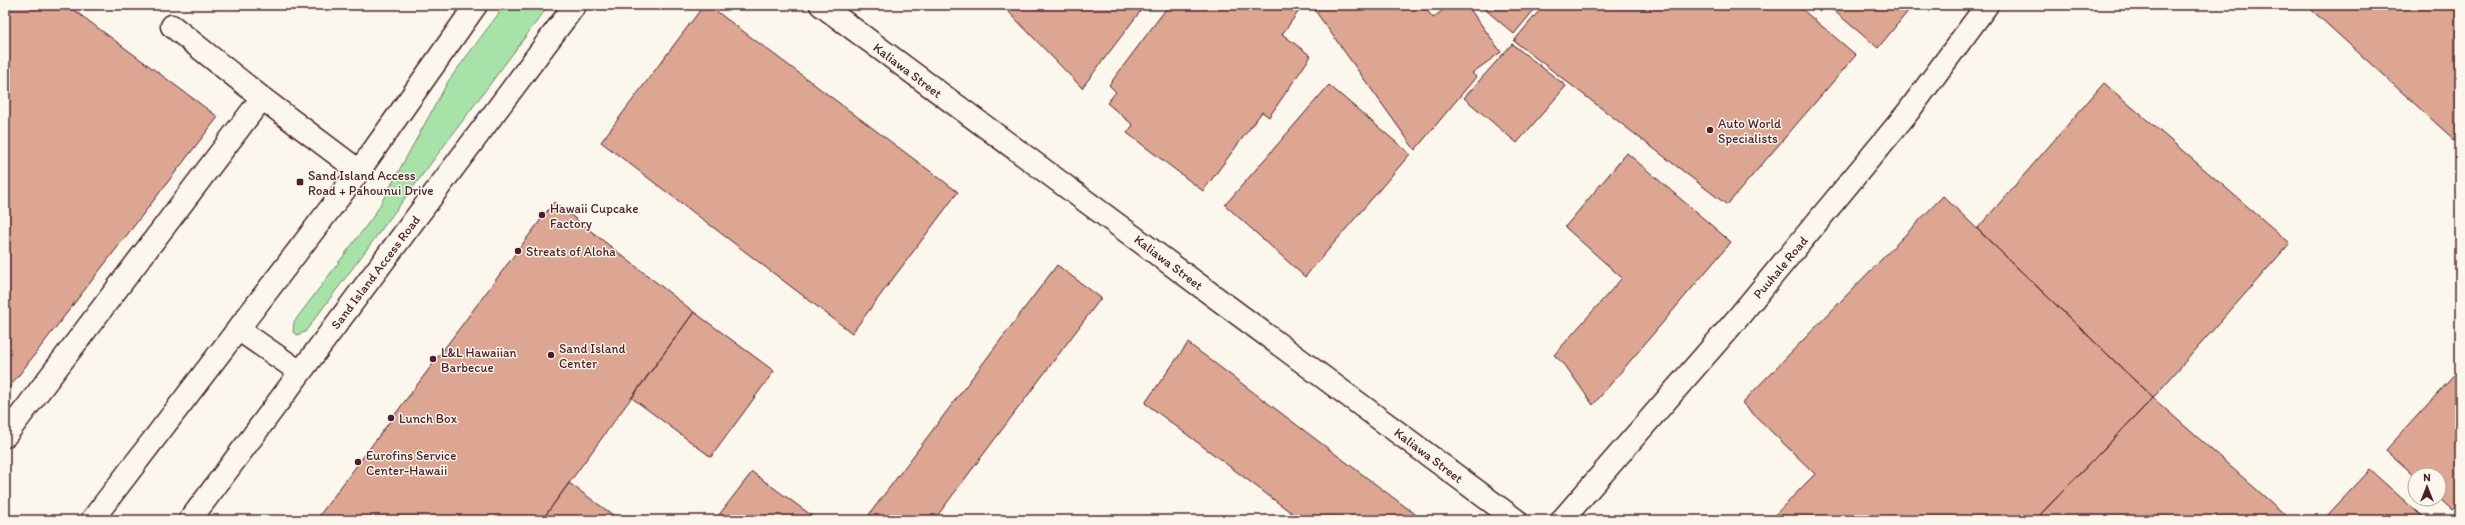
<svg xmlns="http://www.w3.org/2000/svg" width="2465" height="525" viewBox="0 0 2465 525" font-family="Itim,sans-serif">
<rect width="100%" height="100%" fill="#fbf7ec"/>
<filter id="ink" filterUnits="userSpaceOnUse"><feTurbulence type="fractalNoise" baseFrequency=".025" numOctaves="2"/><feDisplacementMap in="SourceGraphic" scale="8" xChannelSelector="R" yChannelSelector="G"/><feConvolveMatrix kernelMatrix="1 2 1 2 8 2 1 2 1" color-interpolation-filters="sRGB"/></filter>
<g filter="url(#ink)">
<!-- green -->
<path fill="#a7e3a9" stroke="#78816a" d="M 505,5 L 549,5 L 305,332 L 297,335 L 293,332 L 294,322 L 375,214 L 449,80 Z"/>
<!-- building -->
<path fill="#dca692" stroke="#4a1f2b" d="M 5,5 L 67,5 L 218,117 L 5,393 Z
M 704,5 L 708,5 L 958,192 L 852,333 L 601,142 Z
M 1002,5 L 1145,5 L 1082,88 Z
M 1169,5 L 1302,7 L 1282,34 L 1311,56 L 1269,117 L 1262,112 L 1203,191 L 1127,133 L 1133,125 L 1107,103 L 1116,92 L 1109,85 Z
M 1311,5 L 1423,5 L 1433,18 L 1449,5 L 1467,5 L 1501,52 L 1472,73 L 1476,77 L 1415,150 Z
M 1480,5 L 1538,5 L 1514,34 Z
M 1544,5 L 1797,5 L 1856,55 L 1727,205 L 1514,41 Z
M 1827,5 L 1913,5 L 1878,48 Z
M 2306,5 L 2460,5 L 2460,145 Z
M 1512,44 L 1566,86 L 1517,143 L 1464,98 Z
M 2104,83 L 2290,243 L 2153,398 L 1977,229 Z
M 1329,85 L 1410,154 L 1305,277 L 1225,205 Z
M 1627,153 L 1731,242 L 1593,405 L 1565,365 L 1554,355 L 1622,278 L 1565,227 Z
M 1943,196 L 2153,398 L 2035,520 L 1770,520 L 1815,474 L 1742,403 Z
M 554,202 L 694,312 L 542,520 L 316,520 Z
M 1057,265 L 1101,298 L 934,520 L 865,520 Z
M 694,312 L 774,371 L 711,457 L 632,398 Z
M 1188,343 L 1415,514 L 1418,520 L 1301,520 L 1145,403 Z
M 2460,369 L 2460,502 L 2452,510 L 2439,498 L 2439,475 L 2415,476 L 2386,450 Z
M 2153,398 L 2291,520 L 2035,520 Z
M 2370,470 L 2426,520 L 2323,520 Z
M 752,472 L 818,520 L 715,520 Z
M 569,483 L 620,520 L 542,520 Z"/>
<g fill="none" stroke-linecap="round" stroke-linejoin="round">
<defs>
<path id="minor" d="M 821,5 L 1516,520
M 172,26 L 262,98
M 5,436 L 262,98 L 359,171
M 1562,520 L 1736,320 L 1908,112 L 1987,5"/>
<path id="major" d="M 238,329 L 300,372
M 92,520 L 359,171 L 476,5
M 190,520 L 575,5"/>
</defs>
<!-- minor casing -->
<use href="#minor" stroke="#4a1f2b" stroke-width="25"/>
<!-- major casing -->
<use href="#major" stroke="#4a1f2b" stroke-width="25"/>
<!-- minor -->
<use href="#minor" stroke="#fbf7ec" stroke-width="22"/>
<!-- major -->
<use href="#major" stroke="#fbf7ec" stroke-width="22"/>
</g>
</g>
<!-- markers -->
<g fill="#4a1f2b" stroke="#fbf7ec" stroke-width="1.5">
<circle cx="1710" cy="130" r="4"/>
<rect x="296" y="178" width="8" height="8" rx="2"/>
<circle cx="542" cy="215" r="4"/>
<circle cx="518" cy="251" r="4"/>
<circle cx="551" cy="355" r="4"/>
<circle cx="433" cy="359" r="4"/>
<circle cx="391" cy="418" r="4"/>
<circle cx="358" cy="462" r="4"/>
</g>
<g text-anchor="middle" stroke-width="3" stroke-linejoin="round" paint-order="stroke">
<!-- street labels -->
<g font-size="13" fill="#4a1f2b" stroke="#fbf7ec">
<text transform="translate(908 70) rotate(37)" y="5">Kaliawa Street</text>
<text transform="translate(1169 262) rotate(37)" y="5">Kaliawa Street</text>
<text transform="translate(1780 267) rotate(-50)" y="5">Puuhale Road</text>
<text transform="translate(375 272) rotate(-53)" y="5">Sand Island Access Road</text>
<text transform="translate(1429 455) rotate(37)" y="5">Kaliawa Street</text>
</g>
<!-- poi labels -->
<g font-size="13" fill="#4a1f2b" stroke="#fbf7ec" text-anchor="start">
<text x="1718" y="128">Auto World<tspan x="1718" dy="15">Specialists</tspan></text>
<text x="308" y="180">Sand Island Access<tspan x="308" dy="15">Road + Pahounui Drive</tspan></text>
<text x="550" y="213">Hawaii Cupcake<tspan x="550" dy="15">Factory</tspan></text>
<text x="526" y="256">Streats of Aloha</text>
<text x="559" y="353">Sand Island<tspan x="559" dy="15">Center</tspan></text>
<text x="441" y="357">L&amp;L Hawaiian<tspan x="441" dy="15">Barbecue</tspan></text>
<text x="399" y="423">Lunch Box</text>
<text x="366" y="460">Eurofins Service<tspan x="366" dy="15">Center-Hawaii</tspan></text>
</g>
</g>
<!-- margin -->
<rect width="2465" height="525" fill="none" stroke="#fbf7ec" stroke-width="20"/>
<rect x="10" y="10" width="2445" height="505" fill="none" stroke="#4a1f2b" stroke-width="1.5" filter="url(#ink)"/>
<!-- north arrow -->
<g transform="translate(2427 487)"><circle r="19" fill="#fbf7ec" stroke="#b4a19f"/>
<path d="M0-3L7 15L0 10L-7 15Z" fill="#4a1f2b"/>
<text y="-6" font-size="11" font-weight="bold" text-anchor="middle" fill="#4a1f2b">N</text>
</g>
</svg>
